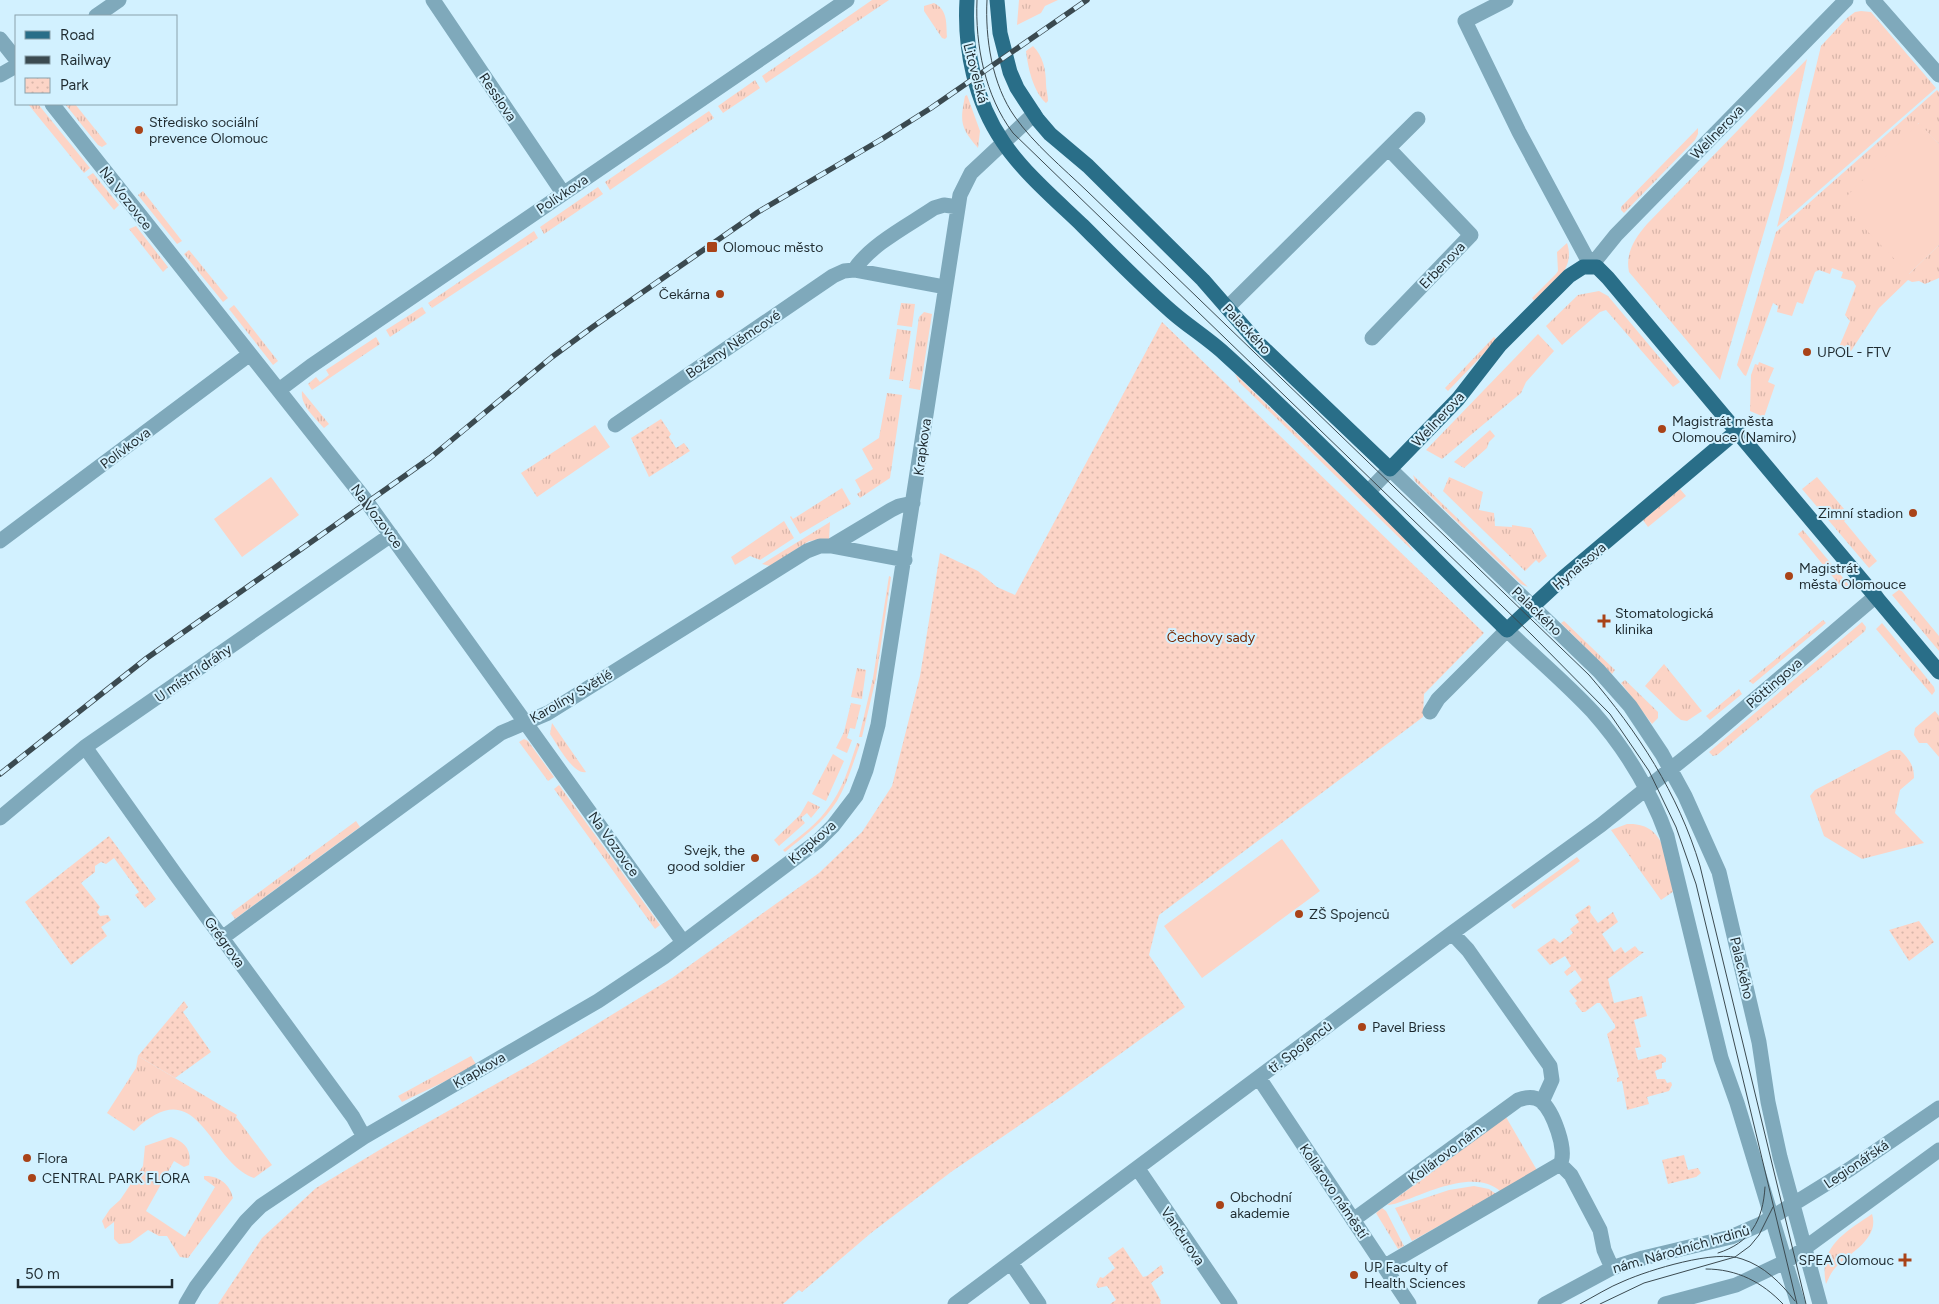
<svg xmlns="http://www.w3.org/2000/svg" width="1939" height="1304" viewBox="0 0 1939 1304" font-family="Figtree,sans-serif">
<defs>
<pattern id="grass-tufts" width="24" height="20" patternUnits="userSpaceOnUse" patternTransform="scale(1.25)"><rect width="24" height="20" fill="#fcd4c6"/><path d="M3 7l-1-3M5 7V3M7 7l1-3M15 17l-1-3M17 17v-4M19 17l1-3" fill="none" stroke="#d8b6aa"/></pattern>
<pattern id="park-dots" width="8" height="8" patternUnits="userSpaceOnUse" patternTransform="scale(1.25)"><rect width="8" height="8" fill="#fcd4c6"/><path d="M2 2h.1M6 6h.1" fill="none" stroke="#d8b6aa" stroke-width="1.8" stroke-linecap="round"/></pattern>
</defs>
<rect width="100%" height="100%" fill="#d2f1ff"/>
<!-- grass -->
<path fill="url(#grass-tufts)" d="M 872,0 L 889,0 L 766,83 L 762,76 Z
M 1019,0 L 1058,0 L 1045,6 L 1041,13 L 1017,25 Z
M 934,3 C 948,10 946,23 947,37 L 945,39 L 942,38 L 924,11 L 924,6 Z
M 1861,11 L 1871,12 L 1936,88 L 1777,227 L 1821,46 L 1847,18 L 1855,12 Z
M 1033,46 C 1043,56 1046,70 1046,84 C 1046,90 1048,95 1048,101 L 1046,103 C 1033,91 1028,68 1026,51 Z
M 1807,59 L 1783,168 L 1720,380 L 1629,272 C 1625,253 1635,238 1647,224 Z
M 755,80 L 760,88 L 723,113 L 718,106 Z
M 1937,90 L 1939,92 L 1939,144 L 1918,123 L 1909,274 L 1939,245 L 1939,278 L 1925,284 L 1919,281 L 1912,282 L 1908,280 L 1879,308 L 1851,351 L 1839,347 L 1850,321 L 1845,315 L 1856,286 L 1853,281 L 1841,278 L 1843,272 L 1832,268 L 1830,274 L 1819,270 L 1815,272 L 1803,304 L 1797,302 L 1792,316 L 1777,312 L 1778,306 L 1773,303 L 1746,376 L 1744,375 L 1737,365 L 1776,232 Z
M 967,95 L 980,131 L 978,148 C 960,127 960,122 965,96 Z
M 28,104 L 38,104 L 90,168 L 84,173 Z
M 65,104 L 75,104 L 107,144 L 102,147 L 98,145 Z
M 709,111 L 714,118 L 610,190 L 605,182 Z
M 1698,128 L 1698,134 L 1695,140 L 1624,213 L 1621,210 L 1621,207 Z
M 93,173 L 119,205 L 114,210 L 87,177 Z
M 598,187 L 603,194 L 544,234 L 540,227 Z
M 143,191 L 182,241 L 177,244 L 138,195 Z
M 136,226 L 168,267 L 163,272 L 129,229 Z
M 534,231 L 538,238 L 432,308 L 428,303 Z
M 1567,243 C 1576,270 1552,284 1535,302 L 1532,298 L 1556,274 L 1558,271 L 1557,252 Z
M 189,250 L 228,298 L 223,302 L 184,254 Z
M 1599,291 L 1608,296 L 1680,382 L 1673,387 L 1606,310 L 1600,312 L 1562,345 L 1546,326 L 1578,295 Z
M 901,303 L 915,304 L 912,327 L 897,325 Z
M 234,305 L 278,361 L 273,365 L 229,309 Z
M 422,307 L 426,313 L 390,337 L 386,330 Z
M 924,312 L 932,314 L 920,390 L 909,388 L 919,317 Z
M 897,329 L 911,331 L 903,381 L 889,379 Z
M 1538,334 L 1554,351 L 1526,382 L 1521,393 L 1442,459 L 1426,450 Z
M 376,337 L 380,344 L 312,390 L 308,384 L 316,377 L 320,382 L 329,375 L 326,370 Z
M 1494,337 L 1497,340 L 1448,391 L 1445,388 Z
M 1759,362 L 1774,368 L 1768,382 L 1775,385 L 1764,417 L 1750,411 L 1751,375 L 1755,364 L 1758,365 Z
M 1235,374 L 1404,537 L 1414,552 L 1239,382 Z
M 302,391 L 329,424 L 324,428 C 315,418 300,405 302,391 Z
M 887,393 L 902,395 L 890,478 L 860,498 L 857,494 L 861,491 L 855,480 L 873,469 L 862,449 L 879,438 Z
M 595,425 L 610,447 L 537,497 L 521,473 Z
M 1490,430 L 1495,436 L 1489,442 L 1487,448 L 1464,468 L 1454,462 Z
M 1413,475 L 1528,587 L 1521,584 L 1420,486 L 1415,481 Z
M 1449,477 L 1483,492 L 1479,510 L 1494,513 L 1495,526 L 1512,527 L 1512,525 L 1531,528 L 1547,556 L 1539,563 L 1536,560 L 1525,571 L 1443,491 Z
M 1817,477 L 1850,516 L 1844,521 L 1877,561 L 1869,568 L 1802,489 Z
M 842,488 L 851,504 L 800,534 L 790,517 L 791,516 L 793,519 Z
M 1680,489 L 1686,496 L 1648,527 L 1643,520 Z
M 784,521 L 794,538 L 760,560 L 750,556 L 735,565 L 731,557 Z
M 830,522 L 829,539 L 809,541 L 770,566 L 762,564 Z
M 1803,530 L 1849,585 L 1845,588 L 1841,587 L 1798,534 Z
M 889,576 L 891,577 L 876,678 L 862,737 L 859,737 L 873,678 Z
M 1900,589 L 1939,636 L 1939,651 L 1892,595 Z
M 1823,620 L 1826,623 L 1753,684 L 1749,681 Z
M 1564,621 L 1615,670 L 1612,674 L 1561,623 Z
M 1862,622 L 1866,627 L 1865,631 L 1717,755 L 1713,756 L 1709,752 Z
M 1882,623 L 1934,687 L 1935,691 L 1932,695 L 1876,629 Z
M 1664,664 L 1702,711 L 1687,721 L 1681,720 L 1676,716 L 1645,686 Z
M 857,668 L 866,670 L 862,699 L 851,697 Z
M 1625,680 L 1658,712 L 1658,718 L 1652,724 L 1621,683 Z
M 1739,689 L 1742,694 L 1710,720 L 1706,716 Z
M 851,703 L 861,705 L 855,729 L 850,728 L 847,738 L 852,740 L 847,753 L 836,748 L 844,732 Z
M 1935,711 L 1939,716 L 1939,757 L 1927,743 L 1919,743 L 1914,735 L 1915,728 Z
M 552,723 L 586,772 C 573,775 557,744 550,734 Z
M 524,739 L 528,741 L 554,777 L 548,781 L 519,742 Z
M 857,743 L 860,744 C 853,763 847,784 837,801 C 824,822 803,837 785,852 L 783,850 C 800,836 819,823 831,804 C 844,786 850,764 857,743 Z
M 1891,750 L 1900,750 C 1909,759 1914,765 1914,778 L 1900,790 L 1895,813 L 1924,843 L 1862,859 L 1824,836 L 1810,796 L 1815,790 Z
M 833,754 L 844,761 L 826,801 L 812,794 Z
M 559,785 L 660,925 L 655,929 L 554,789 Z
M 808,801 L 820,807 L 811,818 L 807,813 L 801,818 L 805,823 L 779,846 L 774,840 L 800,815 Z
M 356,821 L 360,827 L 235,919 L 231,913 Z
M 1627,824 C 1667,822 1666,861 1674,891 L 1661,900 L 1611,830 Z
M 1577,857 L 1580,861 L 1514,909 L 1511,905 Z
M 138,1056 L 237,1115 L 236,1117 L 272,1165 L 254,1178 C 208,1162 199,1068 134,1131 L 107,1113 L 136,1068 Z
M 471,1056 L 477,1066 L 402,1102 L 398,1096 Z
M 1506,1117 L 1538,1172 L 1501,1192 C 1478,1170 1435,1189 1409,1199 C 1402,1201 1394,1205 1387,1205 Z
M 171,1137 C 185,1142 192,1150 189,1165 L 184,1167 L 174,1161 L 146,1211 L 185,1237 L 215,1187 L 204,1179 L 204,1176 C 218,1175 230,1184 233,1198 L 188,1258 L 180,1257 L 167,1236 L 159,1236 L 148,1230 L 130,1243 L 119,1244 L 114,1239 L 114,1222 L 105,1229 L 102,1221 L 110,1209 L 120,1200 L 143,1166 L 145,1146 Z
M 1474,1186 L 1489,1189 L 1496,1194 L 1412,1241 L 1395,1208 L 1449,1190 Z
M 1382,1208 L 1386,1211 L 1404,1246 L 1398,1249 L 1376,1213 Z
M 1872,1214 C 1880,1239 1849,1253 1836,1267 C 1831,1272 1829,1278 1826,1284 C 1818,1246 1846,1232 1872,1214 Z"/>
<!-- park -->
<path fill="url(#park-dots)" d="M 1162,322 L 1484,633 L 1424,694 L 1423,717 L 1159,915 L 1149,955 L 1185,1007 L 1062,1096 L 951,1172 L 871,1233 L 802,1292 L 799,1290 L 783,1304 L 218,1304 L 262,1238 L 316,1188 L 386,1146 L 533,1063 L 672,978 L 819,873 L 862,832 L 892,786 L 920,676 L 940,553 L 978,571 L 997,587 L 1015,595 Z
M 661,419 L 671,434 L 669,437 L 676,448 L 684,443 L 690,451 L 649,477 L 631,438 Z
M 109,836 L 156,899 L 145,908 L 135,895 L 139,892 L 114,858 L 106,864 L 101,862 L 95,866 L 95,872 L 81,883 L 100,907 L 97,912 L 100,916 L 108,915 L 111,920 L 101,927 L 107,936 L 71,965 L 25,902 Z
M 1589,905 L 1591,907 L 1590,912 L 1598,923 L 1613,912 L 1618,922 L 1602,934 L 1614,952 L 1621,947 L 1625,953 L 1635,946 L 1639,951 L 1644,952 L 1608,979 L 1614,1003 L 1642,996 L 1647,1016 L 1634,1020 L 1641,1047 L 1635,1048 L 1638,1060 L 1661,1054 L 1666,1058 L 1666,1062 L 1662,1063 L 1662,1068 L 1655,1071 L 1657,1079 L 1665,1079 L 1667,1083 L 1671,1082 L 1672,1085 L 1669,1091 L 1647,1097 L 1649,1104 L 1627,1110 L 1622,1081 L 1617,1082 L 1617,1078 L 1619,1077 L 1607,1034 L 1615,1028 L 1615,1025 L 1600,1003 L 1597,1003 L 1585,1012 L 1582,1012 L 1575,1003 L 1577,1001 L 1569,991 L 1582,980 L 1575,970 L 1567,976 L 1564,972 L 1571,966 L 1565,956 L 1550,965 L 1537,950 L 1554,938 L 1560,943 L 1573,933 L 1570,929 L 1579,922 L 1575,915 Z
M 1919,921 L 1934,942 L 1909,961 L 1889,930 Z
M 184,1001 L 188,1007 L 183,1012 L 211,1052 L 175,1078 L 138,1056 Z
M 1684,1155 L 1688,1170 L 1698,1168 L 1701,1173 L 1696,1177 L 1668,1184 L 1662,1160 Z
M 1123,1247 L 1143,1277 L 1147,1276 L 1161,1265 L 1163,1269 L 1162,1270 L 1164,1273 L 1151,1283 L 1161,1301 L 1160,1302 L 1161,1304 L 1110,1304 L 1116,1300 L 1107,1286 L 1098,1288 L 1096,1285 L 1100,1277 L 1103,1278 L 1115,1268 L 1108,1258 Z"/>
<!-- pitch -->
<path fill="#fcd4c6" d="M 1919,123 L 1939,144 L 1939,245 L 1909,274 L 1840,203 Z
M 271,477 L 299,515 L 242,557 L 214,519 Z
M 1282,839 L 1320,891 L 1202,978 L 1164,926 Z"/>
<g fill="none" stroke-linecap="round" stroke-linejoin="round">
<!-- minor -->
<path stroke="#7fa9bb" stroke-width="15" d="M 433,0 L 563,193
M 1506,0 L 1465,21 L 1519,132 L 1591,266 L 1616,235 L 1846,0
M 1873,0 L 1939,75
M 96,16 L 119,0
M 0,39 L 16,59
M 0,75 L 16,66
M 52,104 L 364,498 L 683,942
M 854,270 C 871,244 909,225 934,208 L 944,205 L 958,207
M 1228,307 L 1418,119
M 1372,338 L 1471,235 L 1389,149
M 279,390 L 311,366 L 847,0
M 615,425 L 833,276 L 844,271 L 854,270 L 945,287
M 1368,492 L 1390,469 L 1599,671 L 1630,706 L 1662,754 L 1685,796 L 1719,872 L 1759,1042 L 1768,1102 L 1780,1157 L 1820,1304
M 0,541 L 250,354
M 831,546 L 891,510 L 899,506 L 913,503
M 1430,712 L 1438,699 L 1507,630 C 1535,657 1566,683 1593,712 C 1624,747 1651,791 1667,836 L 1721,1058 L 1737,1103 L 1798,1304
M 85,747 L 176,875 L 353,1117 L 364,1137
M 0,818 L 85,747 L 391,535
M 1452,933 L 1468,950 L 1550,1066 L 1552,1080 L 1542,1102
M 222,938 L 501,733 L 548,713 L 807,551 L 820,546 L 831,546 L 905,560
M 1259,1078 L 1409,1304
M 1560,1164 L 1571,1175 L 1600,1230 L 1604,1250 L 1612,1268
M 1138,1169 L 1230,1304
M 1353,1220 L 1518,1100 C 1526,1097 1534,1096 1541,1101 C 1553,1111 1568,1151 1560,1164 L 1385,1266
M 1011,1263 L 1039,1304
M 186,1304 L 196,1287 L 246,1221 L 261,1206 L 364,1137 L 598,1001 L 664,957 L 818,841 L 833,826 L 856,796 L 866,770 L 878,725 L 960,195 L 971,173 L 1034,114
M 955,1304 L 1452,933 L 1601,825 L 1707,740 L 1876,596
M 1545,1304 L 1612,1268 L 1643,1258 L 1731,1237 L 1761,1224 L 1850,1169 L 1939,1108
M 1665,1304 L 1736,1285 L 1787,1261 L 1939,1150"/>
<!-- major -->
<path stroke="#296e88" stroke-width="15" d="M 967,0 C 964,49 975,101 1003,142 C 1024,173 1056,200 1083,226 C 1112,255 1141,285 1172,312 C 1189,327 1209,339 1226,355 C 1323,443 1413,539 1507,630 L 1563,578 L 1737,431
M 997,0 L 1000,33 L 1010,72 L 1017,88 L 1038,120 L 1050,134 L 1088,166 L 1203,280 L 1257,342 L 1390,469 L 1458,399 L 1500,345 L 1569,276 L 1583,267 L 1597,267 L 1608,278 L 1939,672"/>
<!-- tram -->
<path stroke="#3b4a50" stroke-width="1" d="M 977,0 C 975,45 985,96 1013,133 L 1532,635 L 1610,714 L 1649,771 L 1676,827 L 1696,884 L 1797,1304
M 987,0 C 985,38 992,85 1015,117 C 1034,144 1063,168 1087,191 L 1589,675 C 1638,732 1678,793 1700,866 L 1806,1304
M 1718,1253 C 1750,1243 1763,1221 1765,1187
M 1706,1269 C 1737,1269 1762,1282 1783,1304
M 1580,1304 C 1595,1296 1609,1287 1624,1281 C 1649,1270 1716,1249 1742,1259 C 1764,1266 1781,1283 1795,1301
M 1600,1304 L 1644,1283 L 1735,1257 L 1750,1246 L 1759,1235 L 1773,1207"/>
<defs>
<path id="rail" d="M 0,774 L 147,658 L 430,458 L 552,357 L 594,326 L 758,212 L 882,139 L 931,108 L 1087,0"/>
</defs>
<!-- rail casing -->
<use href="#rail" stroke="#3b4a50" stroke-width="5.5"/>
<!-- rail -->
<use href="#rail" stroke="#d2f1ff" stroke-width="4" stroke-dasharray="11" stroke-linecap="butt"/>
</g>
<!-- markers -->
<g fill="#a94318" stroke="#d2f1ff" stroke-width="2">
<circle cx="139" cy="130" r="5"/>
<rect x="706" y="241" width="12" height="12" rx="2.5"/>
<circle cx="720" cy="294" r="5"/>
<circle cx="1807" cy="352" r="5"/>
<circle cx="1662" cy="429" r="5"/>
<circle cx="1913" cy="513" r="5"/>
<circle cx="1789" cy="576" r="5"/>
<path d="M1601.5 613.5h5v5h5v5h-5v5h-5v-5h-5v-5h5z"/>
<circle cx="755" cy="858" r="5"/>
<circle cx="1299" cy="914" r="5"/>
<circle cx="1362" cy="1027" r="5"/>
<circle cx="27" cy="1158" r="5"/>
<circle cx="32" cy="1178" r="5"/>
<circle cx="1220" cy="1205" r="5"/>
<path d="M1902.5 1252.5h5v5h5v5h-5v5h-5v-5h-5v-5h5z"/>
<circle cx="1354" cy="1275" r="5"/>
</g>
<g text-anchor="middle" stroke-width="4" stroke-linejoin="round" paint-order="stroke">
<!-- street labels -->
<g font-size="14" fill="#1f2b30" stroke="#d2f1ff">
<text transform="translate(976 73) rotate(75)" y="5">Litovelská</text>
<text transform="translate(498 97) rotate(56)" y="5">Resslova</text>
<text transform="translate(1717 132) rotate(-46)" y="5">Wellnerova</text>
<text transform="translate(562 194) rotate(-34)" y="5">Polívkova</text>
<text transform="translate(126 198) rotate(52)" y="5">Na Vozovce</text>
<text transform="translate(1442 265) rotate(-46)" y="5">Erbenova</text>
<text transform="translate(1247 329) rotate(47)" y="5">Palackého</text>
<text transform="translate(733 344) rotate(-34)" y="5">Boženy Němcové</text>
<text transform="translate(1438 419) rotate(-47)" y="5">Wellnerova</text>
<text transform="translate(922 447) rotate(-82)" y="5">Krapkova</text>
<text transform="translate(125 448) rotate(-37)" y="5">Polívkova</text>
<text transform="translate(377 516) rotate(53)" y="5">Na Vozovce</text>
<text transform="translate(1579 566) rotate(-40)" y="5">Hynaisova</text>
<text transform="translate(1537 611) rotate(44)" y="5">Palackého</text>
<text transform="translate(193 673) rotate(-35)" y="5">U místní dráhy</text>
<text transform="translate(1774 683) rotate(-41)" y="5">Pöttingova</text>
<text transform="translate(571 696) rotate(-30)" y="5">Karolíny Světlé</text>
<text transform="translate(812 842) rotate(-41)" y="5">Krapkova</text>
<text transform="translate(614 844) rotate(54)" y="5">Na Vozovce</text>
<text transform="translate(225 942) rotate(54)" y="5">Grégrova</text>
<text transform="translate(1742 968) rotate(77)" y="5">Palackého</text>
<text transform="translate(1300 1047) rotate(-37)" y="5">tř. Spojenců</text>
<text transform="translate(479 1070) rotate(-30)" y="5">Krapkova</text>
<text transform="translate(1446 1153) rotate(-37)" y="5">Kollárovo nám.</text>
<text transform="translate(1856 1164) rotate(-34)" y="5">Legionářská</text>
<text transform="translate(1334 1191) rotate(56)" y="5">Kollárovo náměstí</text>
<text transform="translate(1183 1236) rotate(56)" y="5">Vančurova</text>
<text transform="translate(1681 1249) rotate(-16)" y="5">nám. Národních hrdinů</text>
</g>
<!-- poi labels -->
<g font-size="14" fill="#1f2b30" stroke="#d2f1ff" text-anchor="start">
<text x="149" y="127">Středisko sociální<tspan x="149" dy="16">prevence Olomouc</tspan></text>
<text x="723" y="252">Olomouc město</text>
<text x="710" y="299" text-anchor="end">Čekárna</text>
<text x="1817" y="357">UPOL - FTV</text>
<text x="1672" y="426">Magistrát města<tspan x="1672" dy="16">Olomouce (Namiro)</tspan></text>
<text x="1903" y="518" text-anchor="end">Zimní stadion</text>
<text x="1799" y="573">Magistrát<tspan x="1799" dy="16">města Olomouce</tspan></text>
<text x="1615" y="618">Stomatologická<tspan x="1615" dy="16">klinika</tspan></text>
<text x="745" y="855" text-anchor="end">Svejk, the<tspan x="745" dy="16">good soldier</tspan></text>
<text x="1309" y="919">ZŠ Spojenců</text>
<text x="1372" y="1032">Pavel Briess</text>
<text x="37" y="1163">Flora</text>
<text x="42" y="1183">CENTRAL PARK FLORA</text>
<text x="1230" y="1202">Obchodní<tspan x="1230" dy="16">akademie</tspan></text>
<text x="1894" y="1265" text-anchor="end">SPEA Olomouc</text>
<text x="1364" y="1272">UP Faculty of<tspan x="1364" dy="16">Health Sciences</tspan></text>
</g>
<!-- park labels -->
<g font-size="14" fill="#752701" stroke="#d2f1ff">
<text x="1211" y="642">Čechovy sady</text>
</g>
</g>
<!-- legend -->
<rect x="15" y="15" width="162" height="90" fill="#d2f1ff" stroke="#8aa2ac"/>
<rect x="25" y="31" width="25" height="8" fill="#296e88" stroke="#8aa2ac"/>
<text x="60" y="40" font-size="15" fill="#1f2b30">Road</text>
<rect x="25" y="56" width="25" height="8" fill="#3b4a50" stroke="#8aa2ac"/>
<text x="60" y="65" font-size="15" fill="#1f2b30">Railway</text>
<rect x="25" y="78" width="25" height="15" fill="url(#park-dots)" stroke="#8aa2ac"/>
<text x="60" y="90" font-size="15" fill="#1f2b30">Park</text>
<!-- scale -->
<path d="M18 1279v8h154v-8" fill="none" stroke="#1f2b30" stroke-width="2.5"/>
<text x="25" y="1279" font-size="15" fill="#1f2b30" stroke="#d2f1ff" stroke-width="4" paint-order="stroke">50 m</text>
</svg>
